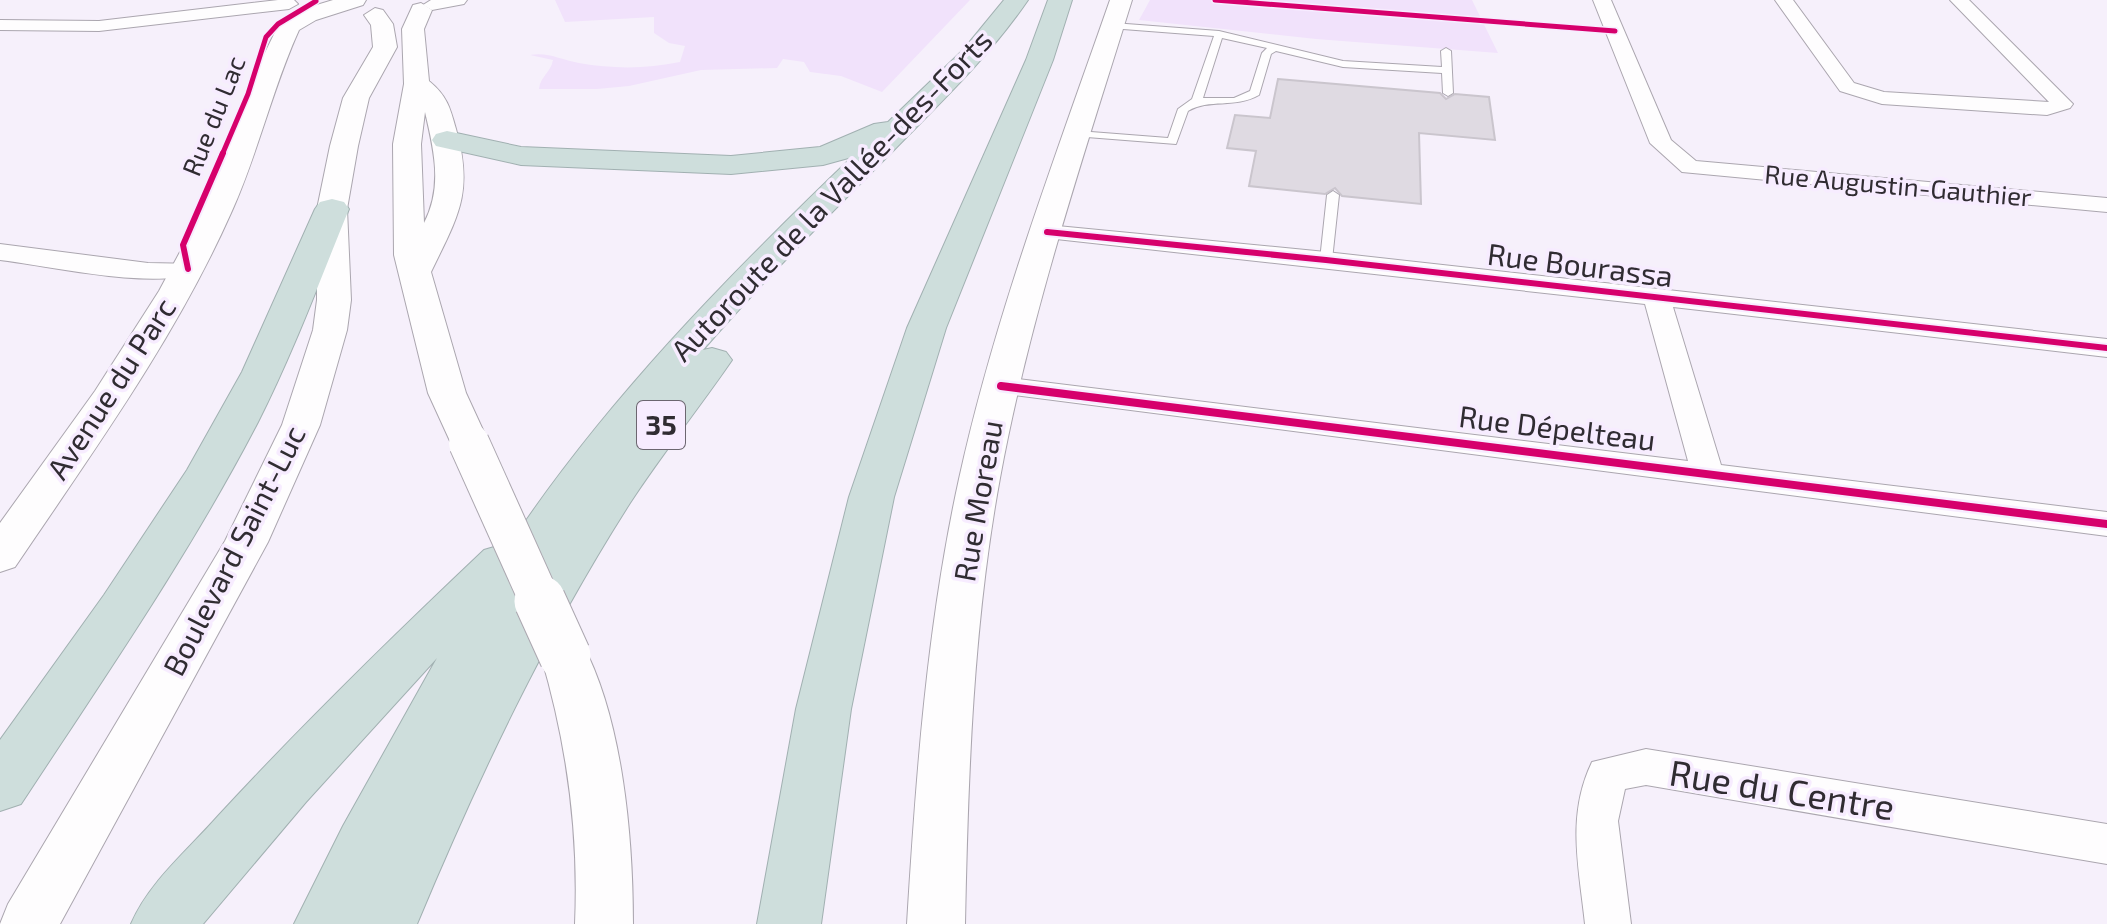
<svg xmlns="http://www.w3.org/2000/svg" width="2107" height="924" viewBox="0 0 2107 924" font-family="'Exo 2',sans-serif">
<rect width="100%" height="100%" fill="#f6f0fb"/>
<!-- green -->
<path fill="#f1e2fb" d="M 555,0 L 970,0 L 882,92 L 841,76 L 810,72 L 804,62 L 783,59 L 777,68 L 701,70 L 629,86 L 597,89 L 539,89 C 540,77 551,72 553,60 L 530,55 C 549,52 561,60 579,63 C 613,69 646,69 680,62 L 685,46 L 669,43 L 654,33 L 654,17 L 565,22 Z
M 1150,0 L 1472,0 L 1498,53 L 1316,39 L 1139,20 Z"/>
<!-- building -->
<path fill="#dfdae2" stroke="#cac5cd" stroke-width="2" d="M 1278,79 L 1440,93 L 1446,99 L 1455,94 L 1489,97 L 1495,140 L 1419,133 L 1421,204 L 1342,196 L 1335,188 L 1325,194 L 1249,186 L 1256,151 L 1227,148 L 1235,115 L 1270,118 Z"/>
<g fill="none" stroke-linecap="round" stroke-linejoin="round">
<defs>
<path id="service" d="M 1113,23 L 1219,31 L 1343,61 L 1442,67 L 1441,51 L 1446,48 L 1451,51 L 1453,93 L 1448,96 L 1443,93 L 1442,73 L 1343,67 L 1276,51 L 1271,54 L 1259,95 C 1235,109 1209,98 1188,111 L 1176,144 L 1074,136 L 1073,134 L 1078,131 L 1168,138 L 1178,109 L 1192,99 L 1214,36 L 1110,28 L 1108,26 ZM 1222,38 L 1267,48 L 1262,53 L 1250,91 L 1234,98 L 1203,98 Z
M 1333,191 L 1339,195 L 1332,260 L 1326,264 L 1320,260 L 1327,195 Z"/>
<path id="minor" d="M 278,0 L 294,0 L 298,4 L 289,9 L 99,31 L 0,30 L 0,20 L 99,21 Z
M 431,0 L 467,0 L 464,4 L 432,10 L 423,5 Z
M 1593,0 L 1611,0 L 1671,140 L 1696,161 L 2107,198 L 2107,212 L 1682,172 L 1650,143 Z
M 1775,0 L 1793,0 L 1854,83 L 1884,92 L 2049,102 L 1950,0 L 1969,0 L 2073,104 L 2070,108 L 2047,115 L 1882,104 L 1840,91 Z
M 1047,225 L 1326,252 L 2107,339 L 2107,357 L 1673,307 L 1721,465 L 2107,512 L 2107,536 L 991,392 L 986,386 L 991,380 L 1001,377 L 1688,461 L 1645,304 L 1038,237 L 1035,232 L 1038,227 Z
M 0,244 L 148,263 L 197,264 L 201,269 L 197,274 C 143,288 56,267 0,260 Z
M 1646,749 L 2107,824 L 2107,864 L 1646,785 L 1625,789 L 1618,821 L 1631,924 L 1585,924 C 1579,867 1566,816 1592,762 Z"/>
<path id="tertiary" d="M 333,0 L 366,0 L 363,5 L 316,20 L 299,30 C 272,89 258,154 231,213 C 175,339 92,453 15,567 L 0,572 L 0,523 L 95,391 L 159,291 L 202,211 L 260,63 L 278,26 L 300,10 Z
M 1110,0 L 1132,0 C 1083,158 1030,315 1000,478 C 973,625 968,775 965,924 L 907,924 C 916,775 927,625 959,479 C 995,315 1055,158 1110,0 Z
M 421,3 L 432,10 L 424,29 L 429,81 C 447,96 450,107 456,129 C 474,193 458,216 431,272 L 466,393 L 489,443 L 483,452 L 469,456 L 455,452 L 428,393 L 394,255 L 393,144 L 404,84 L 402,29 L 413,5 ZM 425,112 C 434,150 443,187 424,223 L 421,144 Z
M 375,8 L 383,10 L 393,24 L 397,47 L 369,98 L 358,146 L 347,209 L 351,300 L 347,330 L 320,425 L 268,542 L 60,924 L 0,924 L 8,904 L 225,541 L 282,425 L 313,330 L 317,300 L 317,209 L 330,146 L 343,98 L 373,47 L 371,25 L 364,15 Z
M 565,637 L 582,643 C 623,720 633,838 633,924 L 575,924 C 579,832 567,744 541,656 L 548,643 Z"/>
<path id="motorway" d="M 1004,0 L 1028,0 C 989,57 941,102 893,151 C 828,216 763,281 703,350 L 712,348 L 726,352 L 732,360 C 699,408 662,454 630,503 C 545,636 478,778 417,924 L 294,924 L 343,826 L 437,658 L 306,802 L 203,924 L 131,924 C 149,882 188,850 218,816 C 303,724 393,636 484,550 L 501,545 L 508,547 C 605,401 727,277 852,157 L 823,165 L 731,174 L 521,165 L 436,146 L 432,140 L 436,134 L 447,131 L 521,147 L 731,156 L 820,147 L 874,124 L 888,122 L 963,50 Z
M 1048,0 L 1072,0 L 1053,60 L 946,328 L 894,497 L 851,709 L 821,924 L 757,924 L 796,709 L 849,497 L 907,328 L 1026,60 Z
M 332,199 L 344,202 L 349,209 C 320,280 293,353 258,422 C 189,555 103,679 21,804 L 0,811 L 0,740 L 104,595 L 187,470 L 242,372 L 315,209 L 320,202 Z"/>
</defs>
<!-- service casing -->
<use href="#service" stroke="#aba6af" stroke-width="2"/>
<!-- minor casing -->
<use href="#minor" stroke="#aba6af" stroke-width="2"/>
<!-- tertiary casing -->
<use href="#tertiary" stroke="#aba6af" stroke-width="2"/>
<!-- motorway casing -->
<use href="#motorway" stroke="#a1b0b1" stroke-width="2"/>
<!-- service -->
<use href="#service" fill="#fefdfe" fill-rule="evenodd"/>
<!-- minor -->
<use href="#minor" fill="#fefdfe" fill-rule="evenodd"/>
<!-- tertiary -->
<use href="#tertiary" fill="#fefdfe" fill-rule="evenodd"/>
<!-- motorway -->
<use href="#motorway" fill="#cededc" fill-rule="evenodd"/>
<defs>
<path id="tertiary-bridge-far1" d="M 469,443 L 541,603"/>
<path id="tertiary-bridge" d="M 540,601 L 565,656"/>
</defs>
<!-- tertiary-bridge-far1 casing -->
<use href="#tertiary-bridge-far1" stroke="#aba6af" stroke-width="42" stroke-linecap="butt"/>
<!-- tertiary-bridge casing -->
<use href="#tertiary-bridge" stroke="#aba6af" stroke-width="53" stroke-linecap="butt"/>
<!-- tertiary-bridge-far1 -->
<use href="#tertiary-bridge-far1" stroke="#fefdfe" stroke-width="40"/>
<!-- tertiary-bridge -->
<use href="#tertiary-bridge" stroke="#fefdfe" stroke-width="51"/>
<defs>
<path id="cycleway-far2" d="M 1215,0 L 1615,31
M 222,155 L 248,94 L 266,37 L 278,24 L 316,1"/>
<path id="cycleway-far1" d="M 1047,232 L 1326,260 L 2107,348
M 188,269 L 183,245 L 223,153"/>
<path id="cycleway" d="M 1001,386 L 2107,524"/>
</defs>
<!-- cycleway-far2 casing -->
<use href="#cycleway-far2" stroke="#f7ecff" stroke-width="8"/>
<!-- cycleway-far1 casing -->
<use href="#cycleway-far1" stroke="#f7ecff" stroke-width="10"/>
<!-- cycleway casing -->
<use href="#cycleway" stroke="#f7ecff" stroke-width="13"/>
<!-- cycleway-far2 -->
<use href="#cycleway-far2" stroke="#d6006c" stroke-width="5"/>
<!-- cycleway-far1 -->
<use href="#cycleway-far1" stroke="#d6006c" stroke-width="6"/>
<!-- cycleway -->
<use href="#cycleway" stroke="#d6006c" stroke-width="8"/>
</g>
<g text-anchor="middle" stroke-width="7" stroke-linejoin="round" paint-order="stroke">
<!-- far-street labels -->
<g font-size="26" fill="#302c32" stroke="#f7ecff">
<text transform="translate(214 116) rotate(-68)" y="9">Rue du Lac</text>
<text transform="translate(1898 186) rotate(5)" y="9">Rue Augustin-Gauthier</text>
</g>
<!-- shield labels -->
<rect fill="#f7ecff" stroke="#6c6670" stroke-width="2" x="637" y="401" width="48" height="48" rx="6"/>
<g font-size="28" font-weight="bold" fill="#302c32">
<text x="661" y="435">35</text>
</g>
<!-- street labels -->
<g font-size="30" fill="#302c32" stroke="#f7ecff">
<text transform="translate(832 196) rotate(-46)" y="10">Autoroute de la Vallée-des-Forts</text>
<text transform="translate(1580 266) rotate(7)" y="10">Rue Bourassa</text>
<text transform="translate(112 389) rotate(-57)" y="10">Avenue du Parc</text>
<text transform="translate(1557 429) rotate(7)" y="10">Rue Dépelteau</text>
<text transform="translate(979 501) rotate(-80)" y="10">Rue Moreau</text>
<text transform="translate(235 551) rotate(-63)" y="10">Boulevard Saint-Luc</text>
</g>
<!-- near-street labels -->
<g font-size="36" fill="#302c32" stroke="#f7ecff">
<text transform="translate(1782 790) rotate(9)" y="13">Rue du Centre</text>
</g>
</g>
</svg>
